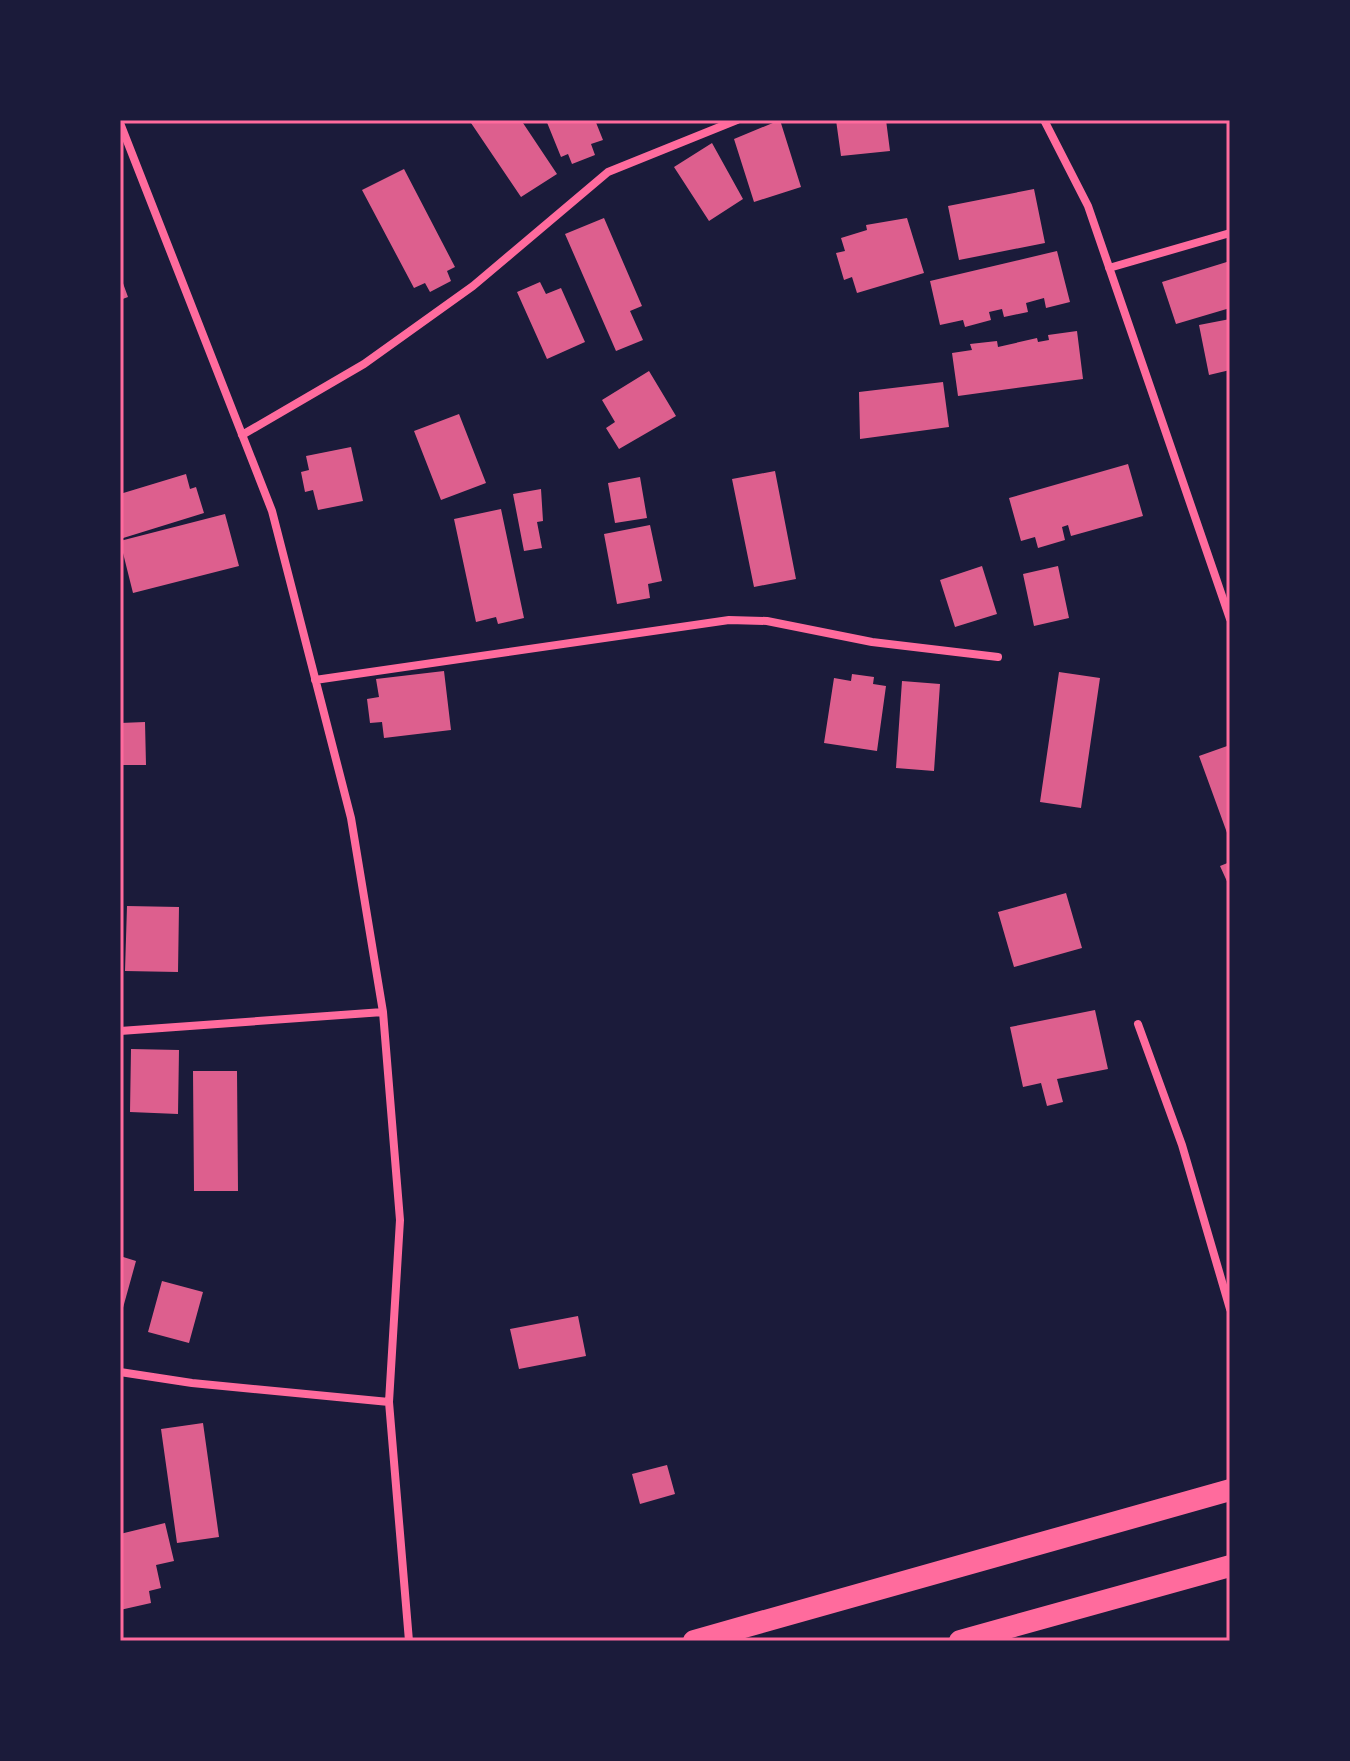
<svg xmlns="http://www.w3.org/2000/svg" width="1350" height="1761" viewBox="0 0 1350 1761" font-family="Poppins,sans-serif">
<rect width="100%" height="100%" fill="#1b1b3a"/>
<!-- building -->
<path fill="#dd5f8e" d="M 469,120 L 521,120 L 557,174 L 521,197 Z
M 546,120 L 595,120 L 603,140 L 591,144 L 595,155 L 572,164 L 568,154 L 561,157 Z
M 780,120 L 801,187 L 754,202 L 734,139 Z
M 836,120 L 886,120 L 890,151 L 841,156 Z
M 712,143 L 743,199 L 709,221 L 674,167 Z
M 404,169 L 455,267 L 447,271 L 451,281 L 430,292 L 425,283 L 414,288 L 362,190 Z
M 1034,189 L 1045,243 L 959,260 L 948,206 Z
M 604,218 L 642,306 L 630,311 L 643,340 L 616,351 L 565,234 Z
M 907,218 L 924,273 L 857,293 L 852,277 L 844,280 L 836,253 L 845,251 L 841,238 L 867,230 L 866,225 Z
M 1057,251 L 1070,302 L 1046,308 L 1044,298 L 1026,303 L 1028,312 L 1004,317 L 1002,309 L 989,312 L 991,320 L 965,327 L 963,320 L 940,325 L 930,281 Z
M 1230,261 L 1230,308 L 1176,324 L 1162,282 Z
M 120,275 L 128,297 L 120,300 Z
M 540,282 L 546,294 L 561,288 L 585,342 L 547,359 L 517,292 Z
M 1230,319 L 1230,370 L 1209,375 L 1199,325 Z
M 1077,331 L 1083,379 L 958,396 L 952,353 L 972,350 L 970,344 L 997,341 L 998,347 L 1037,338 L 1038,342 L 1049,340 L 1048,335 Z
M 649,371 L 676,416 L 619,449 L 606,428 L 615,422 L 602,400 Z
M 943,382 L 949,427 L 860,439 L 859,392 Z
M 459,414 L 486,483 L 441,500 L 414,431 Z
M 351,447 L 363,501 L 318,510 L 313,490 L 305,492 L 301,472 L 309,470 L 306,456 Z
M 1128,464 L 1143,516 L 1071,536 L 1068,525 L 1062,527 L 1065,540 L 1038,548 L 1035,537 L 1021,541 L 1009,498 Z
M 775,471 L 796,579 L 754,587 L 732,479 Z
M 186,474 L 190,489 L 196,487 L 204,513 L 120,539 L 120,494 Z
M 640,477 L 647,518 L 615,523 L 608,483 Z
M 541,489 L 543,521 L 537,522 L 542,548 L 524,551 L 513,494 Z
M 501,509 L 524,618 L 498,624 L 496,617 L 476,622 L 454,519 Z
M 225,514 L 239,566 L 133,593 L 120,541 Z
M 650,525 L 662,581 L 648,584 L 650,598 L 617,604 L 604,534 Z
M 982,566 L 997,614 L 955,627 L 940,580 Z
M 1058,566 L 1069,618 L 1034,626 L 1023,574 Z
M 444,671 L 451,730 L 384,738 L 382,722 L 370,723 L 367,699 L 379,697 L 376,679 Z
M 1059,672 L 1100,678 L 1081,808 L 1040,802 Z
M 852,674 L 874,677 L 873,684 L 886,686 L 877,751 L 824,743 L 834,678 L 851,681 Z
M 902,681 L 940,684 L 934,771 L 896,768 Z
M 145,722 L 146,765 L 120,765 L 120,723 Z
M 1230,745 L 1230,841 L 1199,756 Z
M 1230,862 L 1230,888 L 1220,866 Z
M 1066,893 L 1082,948 L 1014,967 L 998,912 Z
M 127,906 L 179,907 L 178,972 L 125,971 Z
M 1095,1010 L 1108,1069 L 1057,1079 L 1063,1102 L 1047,1106 L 1041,1083 L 1023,1087 L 1010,1027 Z
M 131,1049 L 179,1050 L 178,1114 L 130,1112 Z
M 193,1071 L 237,1071 L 238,1191 L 194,1191 Z
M 120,1256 L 136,1261 L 121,1315 L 120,1315 Z
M 162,1281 L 203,1292 L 189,1343 L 148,1332 Z
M 578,1316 L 586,1356 L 519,1369 L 510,1329 Z
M 203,1423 L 219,1537 L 177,1543 L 161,1429 Z
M 667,1465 L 675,1494 L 640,1504 L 632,1474 Z
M 165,1523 L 174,1561 L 156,1565 L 161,1588 L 149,1591 L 151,1603 L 120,1610 L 120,1534 Z"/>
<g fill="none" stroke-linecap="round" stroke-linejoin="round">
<!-- minor -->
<path stroke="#ff6b9d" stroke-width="8" d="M 1044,120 L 1088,206 L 1230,619
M 120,123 L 272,511 L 351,818 L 383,1012 L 400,1220 L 389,1402 L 409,1641
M 1109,268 L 1230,233
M 242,435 L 364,364 L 473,286 L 608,172 L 737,120
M 315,680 L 729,620 L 767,621 L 872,642 L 998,657
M 1138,1024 L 1182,1145 L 1230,1309
M 120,1031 L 383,1012
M 120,1372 L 192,1383 L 389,1402"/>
<!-- trunk -->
<path stroke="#ff6b9d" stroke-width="22" d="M 694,1641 L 1230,1490
M 960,1641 L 1230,1566"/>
</g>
<!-- border -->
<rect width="1350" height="1761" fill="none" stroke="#1b1b3a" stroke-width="244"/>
<rect x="122" y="122" width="1106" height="1517" fill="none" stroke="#ff6b9d" stroke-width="3"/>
</svg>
